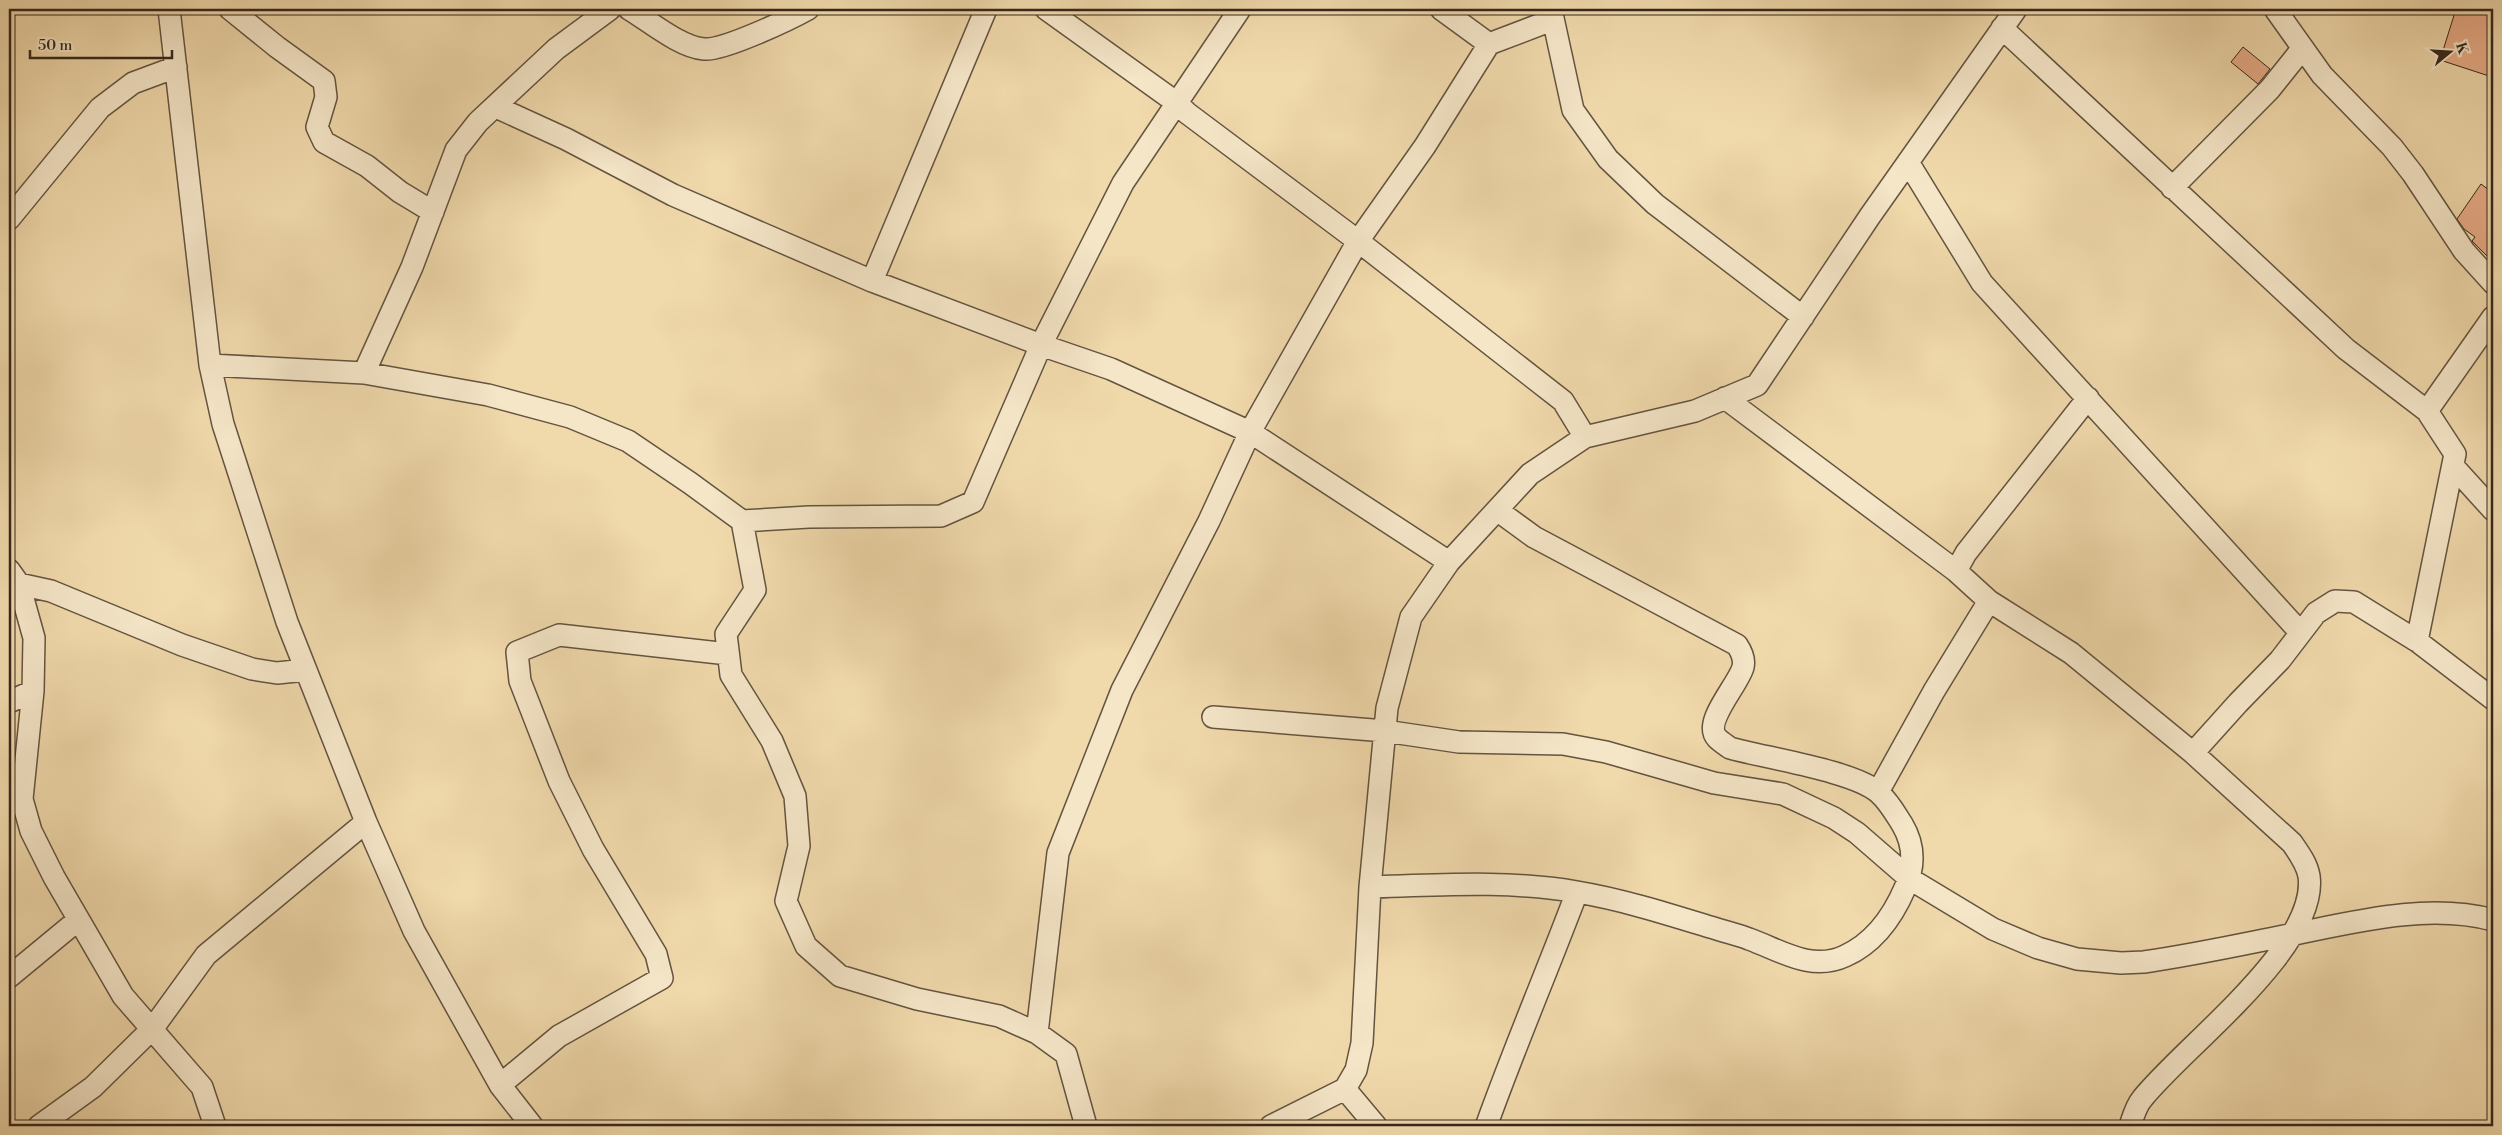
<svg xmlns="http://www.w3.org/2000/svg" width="2502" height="1135" viewBox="0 0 2502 1135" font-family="'Libre Bodoni',serif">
<rect width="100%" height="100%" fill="#f0d9ab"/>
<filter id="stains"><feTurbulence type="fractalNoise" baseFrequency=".004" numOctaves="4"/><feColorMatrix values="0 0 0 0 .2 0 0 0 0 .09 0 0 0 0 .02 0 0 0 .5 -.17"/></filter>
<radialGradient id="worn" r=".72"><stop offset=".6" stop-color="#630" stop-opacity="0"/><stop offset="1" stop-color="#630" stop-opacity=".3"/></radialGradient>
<!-- building -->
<path fill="#e8ac87" stroke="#35281c" d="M 2456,9 L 2493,9 L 2493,62 L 2489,76 L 2440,60 Z
M 2243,47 L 2270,69 L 2258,84 L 2231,62 Z
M 2481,184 L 2493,193 L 2493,262 L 2472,241 L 2475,237 L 2464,229 L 2457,219 Z"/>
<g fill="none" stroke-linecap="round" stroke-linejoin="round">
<defs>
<path id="minor" d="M 169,9 L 210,365 L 223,424 L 287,622 L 366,822 L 414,931 L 500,1085 L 532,1126
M 230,9 L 277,47 L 324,81 L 326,97 L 317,127 L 324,142 L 367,166 L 400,192 L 433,212
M 629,9 C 649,21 680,47 704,49 C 723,51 790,19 808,9
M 1046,9 L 1177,103 L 1187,113 L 1358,241 L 1563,401 L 1585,437
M 1441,9 L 1489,44
M 1551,9 L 1573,110 L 1608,159 L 1655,204 L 1803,317
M 2275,9 L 2322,75 L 2392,147 L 2413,174 L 2464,251 L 2493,283
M 2002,28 L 2346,349 L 2427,411 L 2455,454 L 2417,641
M 496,107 L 566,139 L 673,195 L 872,281 L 1041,345 L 1111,369 L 1250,432 L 1449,562
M 1908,162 L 1982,283 L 2300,632
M 2172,188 L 2270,89 L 2302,49
M 9,219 L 100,108 L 133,83 L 176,67
M 872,281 L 986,9
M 210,365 L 364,373 L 488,395 L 570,417 L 628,441 L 690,483 L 742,521 L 809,517 L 941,516 L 973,502 L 1041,345 L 1123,183 L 1240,9
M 364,373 L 412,267 L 456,150 L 478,122 L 556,49 L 610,9
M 1725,398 L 1956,571 L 1989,601 L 2071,653 L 2193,753 L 2292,843 C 2299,853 2307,864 2309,876 C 2319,947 2183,1047 2142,1099 C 2136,1106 2133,1117 2130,1126
M 2427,411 L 2493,317
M 2453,466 L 2493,510
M 742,521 L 755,590 L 726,634 L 731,675 L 772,741 L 795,796 L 799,846 L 786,901 L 806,946 L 840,976 L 917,999 L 999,1016 L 1037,1033 L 1066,1054 L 1086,1126
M 9,570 L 19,584 L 34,638 L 33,691 L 22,799 L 31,831 L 54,877 L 123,996 L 202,1087 L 215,1126
M 1956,571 L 1966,553 L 2088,398
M 19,584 L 51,591 L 182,645 L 252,669 L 277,673 L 306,670
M 9,702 L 33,691
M 1213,717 L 1385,731 L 1459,742 L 1563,744 L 1606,752 L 1714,783 L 1783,794 L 1834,818 L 1857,833 L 1910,879 L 1993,929 L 2038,948 L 2077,959 L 2121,963 L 2144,962 C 2194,955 2244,944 2294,934 C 2358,921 2429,903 2493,920
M 2193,753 L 2238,703 L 2280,660 L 2316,613 L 2335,601 L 2354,602 L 2417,641 L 2493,699
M 1878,792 L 1934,691 L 1989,601
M 1370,887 C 1439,885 1509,880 1577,892 C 1625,900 1674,916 1720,930 C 1730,933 1740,935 1749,939 C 1780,950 1811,972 1845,956 C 1874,943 1893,916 1905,888 C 1915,866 1914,844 1902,824 C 1895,813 1889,802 1879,793 C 1855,771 1765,758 1730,748 C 1726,745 1721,742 1717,738 C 1702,722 1739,684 1743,667 C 1745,659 1741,651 1737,645 L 1534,537 L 1497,510
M 9,977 L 78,920
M 1037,1033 L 1058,853 L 1122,690 L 1209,521 L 1250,432 L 1358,241 L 1425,146 L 1489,44 L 1552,20
M 500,1085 L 559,1036 L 662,978 L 656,954 L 593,849 L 559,781 L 520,681 L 517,652 L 559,635 L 728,654
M 1487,1124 C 1515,1046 1548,969 1577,892
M 39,1126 L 93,1087 L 153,1028 L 206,955 L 366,822
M 1271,1126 L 1345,1089
M 1376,1126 L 1345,1089 L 1356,1070 L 1362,1043 L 1370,887 L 1387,708 L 1411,617 L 1449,562 L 1530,474 L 1585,437 L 1695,411 L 1757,385 L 1870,216 L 2016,9"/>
</defs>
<!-- minor casing -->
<use href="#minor" stroke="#645440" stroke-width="24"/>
<!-- minor -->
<use href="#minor" stroke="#f5e6c8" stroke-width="21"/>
</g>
<!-- margin -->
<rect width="2502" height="1135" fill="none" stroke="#f0d9ab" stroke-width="30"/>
<rect x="10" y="10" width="2482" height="1115" fill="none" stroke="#35281c" stroke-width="2.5"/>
<rect x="15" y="15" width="2472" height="1105" fill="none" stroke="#35281c"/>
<!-- north arrow -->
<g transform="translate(2450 52) rotate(72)" stroke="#f5e6c8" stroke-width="4" paint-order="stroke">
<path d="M0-4L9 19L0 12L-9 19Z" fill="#35281c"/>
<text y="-8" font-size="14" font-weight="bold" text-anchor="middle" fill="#35281c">K</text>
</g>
<!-- scale -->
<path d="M30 50v8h142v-8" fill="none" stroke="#35281c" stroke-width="2.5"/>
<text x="38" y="50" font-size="15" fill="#35281c" stroke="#f5e6c8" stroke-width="4" paint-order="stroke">50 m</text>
<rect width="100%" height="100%" filter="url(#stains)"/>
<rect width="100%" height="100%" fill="url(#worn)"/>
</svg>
